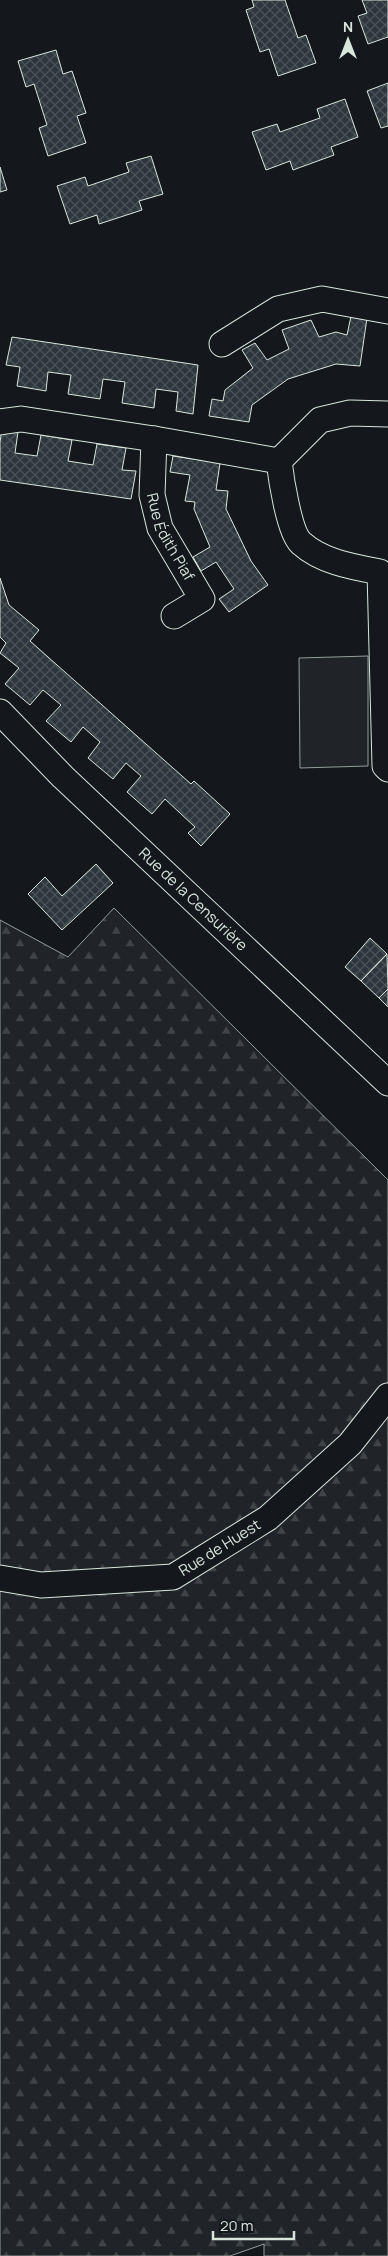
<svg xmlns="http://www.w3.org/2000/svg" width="388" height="2256" viewBox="0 0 388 2256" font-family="Manrope,sans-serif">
<defs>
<pattern id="forest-firs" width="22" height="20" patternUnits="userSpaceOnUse" patternTransform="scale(1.25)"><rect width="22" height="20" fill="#202428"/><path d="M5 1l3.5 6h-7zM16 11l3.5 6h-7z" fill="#404447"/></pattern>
<pattern id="building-cross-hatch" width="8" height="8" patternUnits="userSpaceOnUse" patternTransform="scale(1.25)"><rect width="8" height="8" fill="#2c363c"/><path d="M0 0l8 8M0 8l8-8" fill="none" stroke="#4a5358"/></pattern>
</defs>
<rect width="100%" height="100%" fill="#14181c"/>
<!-- forest -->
<path fill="url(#forest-firs)" stroke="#939e99" d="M 114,908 L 388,1180 L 388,2256 L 264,2256 L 264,2244 L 230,2256 L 0,2256 L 0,920 L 68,957 Z"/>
<!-- pitch -->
<path fill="#202428" stroke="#939e99" d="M 368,656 L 368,766 L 300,768 L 299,658 Z"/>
<!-- building -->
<path fill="url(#building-cross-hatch)" stroke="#d8e6dc" d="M 252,0 L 285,0 L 298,38 L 306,35 L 316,63 L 278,76 L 269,49 L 260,52 L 246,10 L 254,7 Z
M 362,0 L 388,0 L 388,37 L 368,44 L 358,16 L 367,13 Z
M 56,50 L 63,74 L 72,71 L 86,113 L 77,116 L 86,143 L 48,156 L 39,128 L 47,125 L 34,84 L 26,87 L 18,61 Z
M 388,83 L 388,126 L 381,128 L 367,91 Z
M 345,99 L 358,137 L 331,147 L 334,155 L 293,170 L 290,161 L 266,170 L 252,132 L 277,124 L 280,132 L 320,118 L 317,109 Z
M 151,156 L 163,194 L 139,201 L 142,210 L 99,224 L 97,215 L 70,224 L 57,186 L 85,177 L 88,186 L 129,172 L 126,163 Z
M 0,167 L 7,190 L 0,192 Z
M 351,316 L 367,318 L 360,366 L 336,364 L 288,379 L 252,405 L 249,422 L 209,416 L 212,399 L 223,401 L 225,390 L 253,368 L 242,350 L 255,343 L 267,360 L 289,349 L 282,330 L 311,320 L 319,337 L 336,332 L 347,335 Z
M 12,337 L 198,365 L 193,414 L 176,411 L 178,392 L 156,389 L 154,408 L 122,403 L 125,382 L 103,379 L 100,399 L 68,394 L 71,375 L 48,372 L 46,391 L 17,386 L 20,367 L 6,365 Z
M 2,429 L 18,432 L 15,453 L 37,456 L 41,435 L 72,440 L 68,461 L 93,465 L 97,444 L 126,448 L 122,470 L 136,471 L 131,499 L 0,480 L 0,442 Z
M 173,456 L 220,463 L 216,490 L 228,491 L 226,509 L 251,561 L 268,585 L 229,612 L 219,599 L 234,589 L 216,562 L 201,571 L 193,557 L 210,547 L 194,509 L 195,502 L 185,501 L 190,475 L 170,472 Z
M 0,578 L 9,605 L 39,630 L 30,641 L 191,784 L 194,781 L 230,814 L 201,846 L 188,833 L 195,827 L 165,799 L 152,814 L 127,792 L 141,776 L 126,763 L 113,779 L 88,758 L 100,742 L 83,727 L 71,742 L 46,721 L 61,705 L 43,690 L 30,705 L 5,684 L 19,668 L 0,653 L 6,643 L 0,637 Z
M 96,864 L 113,883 L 62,930 L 28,894 L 45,877 L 62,896 Z
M 370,938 L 387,954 L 361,981 L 345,967 Z
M 387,954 L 388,989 L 379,998 L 361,981 Z
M 388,989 L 388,1007 L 379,998 Z"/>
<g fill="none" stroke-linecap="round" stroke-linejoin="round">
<defs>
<g id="street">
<path d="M 222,344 L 278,309 L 322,299 L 388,311"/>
<path d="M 0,422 L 21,419 L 154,439 L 279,461"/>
<path id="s1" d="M 154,439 L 152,495 L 160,528 L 202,599 L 174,616"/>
<path d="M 279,461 C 281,478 289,532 301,543 C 322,562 353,567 380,572 L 385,766 L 388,769"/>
<path d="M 279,461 L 320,420 L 350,413 L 388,414"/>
<path id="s2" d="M 0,712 L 63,777 L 388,1083"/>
<path id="s3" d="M 0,1578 L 41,1585 L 173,1577 L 268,1518 L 350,1444 L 388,1396"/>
</g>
</defs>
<!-- street casing -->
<use href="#street" stroke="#d8e6dc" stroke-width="27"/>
<!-- street -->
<use href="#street" stroke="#14181c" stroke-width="25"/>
</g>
<g text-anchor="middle" stroke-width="4" stroke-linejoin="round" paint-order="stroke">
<!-- street labels -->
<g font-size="15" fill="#d8e6dc" stroke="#14181c">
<text dy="5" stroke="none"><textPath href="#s1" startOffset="102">Rue Édith Piaf</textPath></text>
<text dy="5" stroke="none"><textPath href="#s2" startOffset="269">Rue de la Censurière</textPath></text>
<text dy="5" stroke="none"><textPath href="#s3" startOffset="229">Rue de Huest</textPath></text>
</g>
</g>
<!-- north arrow -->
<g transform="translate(348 40)" stroke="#14181c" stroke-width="4" paint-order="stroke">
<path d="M0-4L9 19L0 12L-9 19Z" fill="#d8e6dc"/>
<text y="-8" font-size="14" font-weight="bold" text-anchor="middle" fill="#d8e6dc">N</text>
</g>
<!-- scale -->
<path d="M213 2231v8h81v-8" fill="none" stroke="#d8e6dc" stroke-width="2.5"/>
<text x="220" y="2231" font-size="15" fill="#d8e6dc" stroke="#14181c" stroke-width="4" paint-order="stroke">20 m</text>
</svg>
